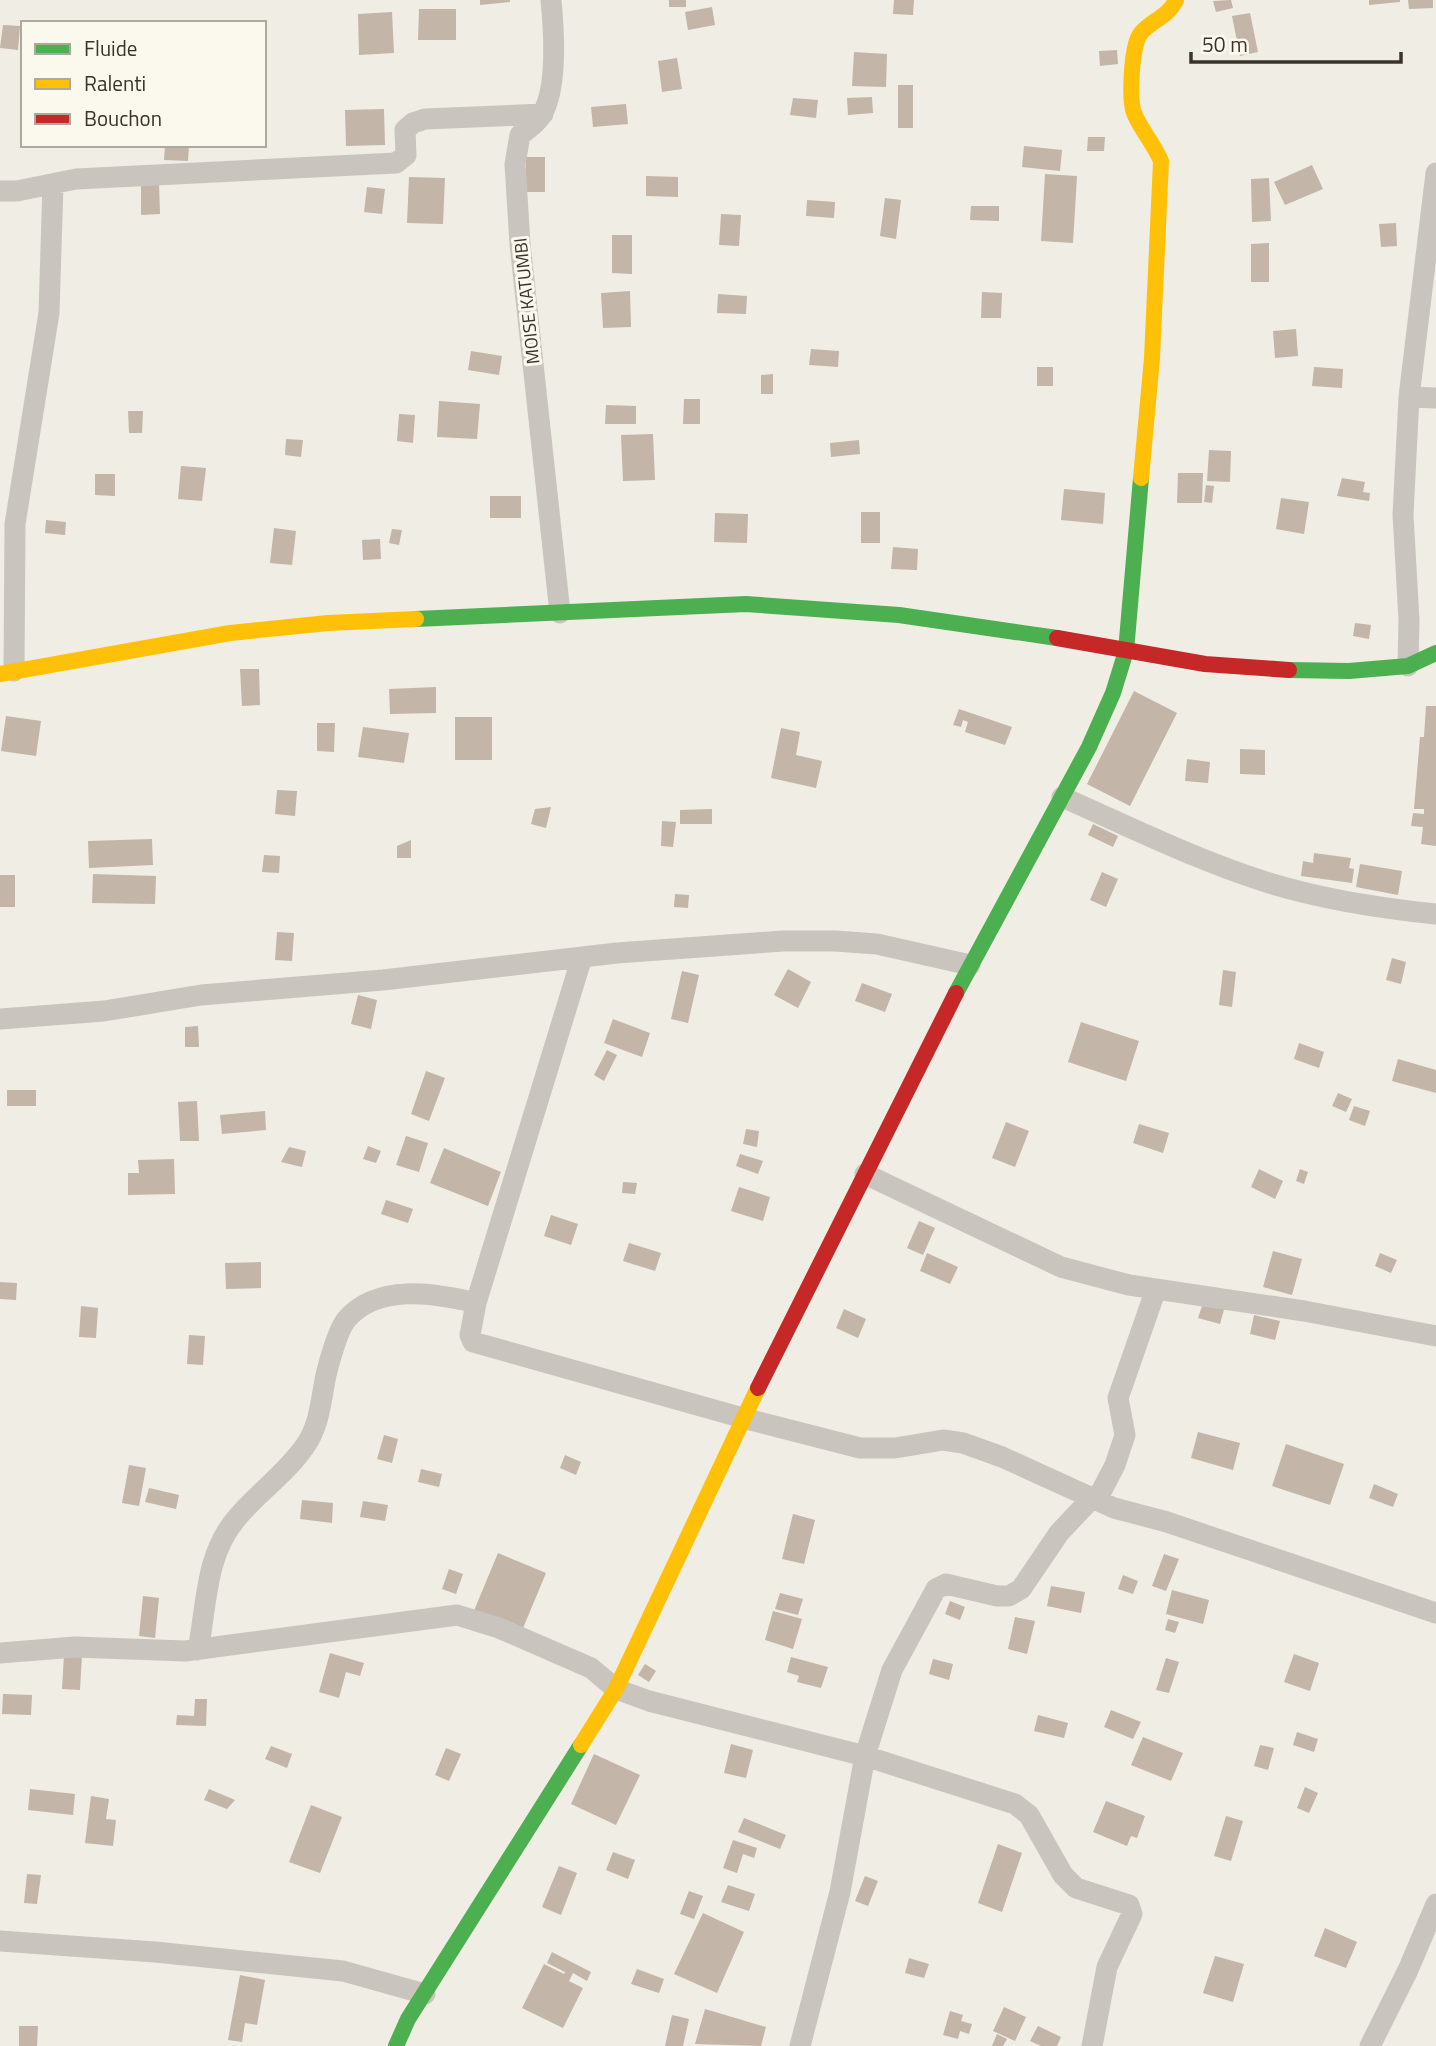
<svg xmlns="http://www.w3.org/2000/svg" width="1436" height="2046" viewBox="0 0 1436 2046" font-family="'Titillium Web',sans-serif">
<rect width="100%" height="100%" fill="#f0ede5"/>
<!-- building -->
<path fill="#c3b5a7" d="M 480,0 L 510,0 L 510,2 L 480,5 Z
M 669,0 L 686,0 L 686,7 L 669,7 Z
M 894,0 L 914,0 L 913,15 L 893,14 Z
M 1231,0 L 1233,8 L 1216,12 L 1213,1 Z
M 1369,0 L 1400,0 L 1400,2 L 1369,5 Z
M 1408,0 L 1433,0 L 1433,8 L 1409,9 Z
M 712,7 L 715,25 L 688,30 L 685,12 Z
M 419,9 L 456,9 L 456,40 L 418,40 Z
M 392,12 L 394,53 L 359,55 L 358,14 Z
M 1250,13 L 1258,52 L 1240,56 L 1232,16 Z
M 3,25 L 20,26 L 18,50 L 0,48 Z
M 1117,50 L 1118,64 L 1100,66 L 1099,51 Z
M 854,52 L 887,54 L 886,87 L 852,86 Z
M 677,58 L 682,89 L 662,92 L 658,61 Z
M 898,85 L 913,85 L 913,128 L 898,128 Z
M 872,97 L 873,113 L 848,115 L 847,98 Z
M 793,98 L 818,100 L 816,118 L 790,115 Z
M 626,104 L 628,124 L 593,127 L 591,107 Z
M 384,109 L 385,145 L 346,146 L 345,110 Z
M 1088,137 L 1105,137 L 1104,151 L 1087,151 Z
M 165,145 L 189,146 L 188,161 L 164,160 Z
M 1024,146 L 1062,150 L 1060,171 L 1022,167 Z
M 526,157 L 545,157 L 545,192 L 526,192 Z
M 1312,165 L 1323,189 L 1285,205 L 1274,182 Z
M 1045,174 L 1077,176 L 1073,243 L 1041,241 Z
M 646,176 L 678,177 L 678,197 L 646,196 Z
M 409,177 L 445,178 L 443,224 L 407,223 Z
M 1269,178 L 1271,221 L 1252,222 L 1251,179 Z
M 141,182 L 159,182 L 160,214 L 141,215 Z
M 367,187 L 385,189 L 382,214 L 364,212 Z
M 885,198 L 901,200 L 896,239 L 880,236 Z
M 807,200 L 835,202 L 834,218 L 806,216 Z
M 971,206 L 999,206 L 999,221 L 970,220 Z
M 721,214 L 741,215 L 739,246 L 719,245 Z
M 1396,223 L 1397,246 L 1381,247 L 1379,224 Z
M 612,235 L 632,235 L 632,274 L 612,273 Z
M 1269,243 L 1269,282 L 1251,282 L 1251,244 Z
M 630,291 L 631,327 L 603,328 L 601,293 Z
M 982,292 L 1002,293 L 1001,318 L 981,318 Z
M 718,294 L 747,296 L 746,314 L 717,313 Z
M 1296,329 L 1298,356 L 1275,358 L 1273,331 Z
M 811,349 L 839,351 L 838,367 L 809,365 Z
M 471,351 L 502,356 L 499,375 L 468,370 Z
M 1037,367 L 1053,367 L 1053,386 L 1037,386 Z
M 1314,367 L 1343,369 L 1342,388 L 1312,386 Z
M 773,374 L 773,394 L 761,394 L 761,375 Z
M 684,399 L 700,399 L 700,424 L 683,424 Z
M 439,401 L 480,404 L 477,439 L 437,437 Z
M 606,405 L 636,406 L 636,424 L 605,424 Z
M 128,411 L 143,411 L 142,433 L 129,433 Z
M 399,414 L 415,415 L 413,443 L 397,441 Z
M 653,434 L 655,480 L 623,481 L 621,435 Z
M 286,439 L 303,440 L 301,457 L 285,455 Z
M 859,440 L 860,454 L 831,457 L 830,443 Z
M 1209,450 L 1231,451 L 1230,482 L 1207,481 Z
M 181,466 L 206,468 L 202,501 L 178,499 Z
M 1178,473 L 1203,473 L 1202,503 L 1177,503 Z
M 95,474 L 115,474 L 115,496 L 95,495 Z
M 1342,478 L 1365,482 L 1363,492 L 1370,493 L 1369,501 L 1337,496 Z
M 1206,485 L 1214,486 L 1212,503 L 1204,502 Z
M 1064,489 L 1105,493 L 1103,524 L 1061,520 Z
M 490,496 L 521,496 L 521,518 L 490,518 Z
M 1281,498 L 1309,502 L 1304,534 L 1276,529 Z
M 861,512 L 880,512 L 880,543 L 861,543 Z
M 715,513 L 748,514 L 747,543 L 714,542 Z
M 46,520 L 66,522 L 65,535 L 45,533 Z
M 274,528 L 296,531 L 292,565 L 270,563 Z
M 392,529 L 402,530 L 399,545 L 389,543 Z
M 380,539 L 381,559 L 363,560 L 362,540 Z
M 893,547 L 918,549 L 917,570 L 891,569 Z
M 1355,623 L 1371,625 L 1369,639 L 1353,636 Z
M 240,669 L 259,669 L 260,705 L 242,706 Z
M 436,687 L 436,713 L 390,714 L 389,689 Z
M 1134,691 L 1177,713 L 1130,806 L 1087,784 Z
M 1426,706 L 1436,706 L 1436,846 L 1421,844 L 1423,827 L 1411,826 L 1413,813 L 1424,814 L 1424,809 L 1414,809 L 1420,737 L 1424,737 Z
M 959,709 L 1012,727 L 1005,745 L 965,732 L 968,722 L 963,720 L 961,727 L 953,725 Z
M 6,716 L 41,721 L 36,756 L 1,751 Z
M 455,717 L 492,717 L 492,760 L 455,760 Z
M 317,723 L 335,723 L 334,752 L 317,751 Z
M 363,727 L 409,733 L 404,763 L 358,757 Z
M 781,728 L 800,732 L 796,755 L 822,761 L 816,788 L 771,778 Z
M 1240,749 L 1265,750 L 1265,775 L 1240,774 Z
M 1187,759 L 1210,762 L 1208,783 L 1185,781 Z
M 277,790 L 297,791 L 295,816 L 275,814 Z
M 551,807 L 546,828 L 531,824 L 535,809 Z
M 712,809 L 712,824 L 680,824 L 680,810 Z
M 662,821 L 676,822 L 673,847 L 661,846 Z
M 1093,824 L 1118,836 L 1113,847 L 1088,835 Z
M 152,839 L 153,865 L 89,868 L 88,841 Z
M 411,840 L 411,858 L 397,858 L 397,846 Z
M 1314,853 L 1351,858 L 1349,868 L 1354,869 L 1352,883 L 1301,876 L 1303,861 L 1313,863 Z
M 264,855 L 280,856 L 279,873 L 262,872 Z
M 1360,864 L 1402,871 L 1398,895 L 1356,887 Z
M 1102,872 L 1118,879 L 1106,907 L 1090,900 Z
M 93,874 L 156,876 L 155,904 L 92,903 Z
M 0,875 L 15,875 L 15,907 L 0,907 Z
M 675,894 L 689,895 L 688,908 L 674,907 Z
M 277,932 L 294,933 L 292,961 L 275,960 Z
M 1392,958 L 1406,962 L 1401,984 L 1386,980 Z
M 788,969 L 811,982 L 798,1008 L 774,995 Z
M 1223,970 L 1236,972 L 1232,1007 L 1219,1005 Z
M 682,971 L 699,975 L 688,1023 L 671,1019 Z
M 862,983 L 892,994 L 885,1012 L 855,1001 Z
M 358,995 L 377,1000 L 371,1029 L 351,1024 Z
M 613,1019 L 650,1033 L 642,1057 L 604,1043 Z
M 1081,1022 L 1139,1041 L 1126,1081 L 1068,1062 Z
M 198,1026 L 199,1047 L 185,1047 L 185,1027 Z
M 1299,1043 L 1324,1052 L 1319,1068 L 1294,1059 Z
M 607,1050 L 617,1055 L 604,1081 L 594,1075 Z
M 1398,1059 L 1436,1070 L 1436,1093 L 1392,1081 Z
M 426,1071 L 445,1078 L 429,1121 L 411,1114 Z
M 7,1090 L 36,1090 L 36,1106 L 7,1106 Z
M 1338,1093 L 1352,1099 L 1346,1112 L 1332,1106 Z
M 197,1101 L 199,1141 L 180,1141 L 178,1102 Z
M 1354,1106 L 1370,1111 L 1365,1126 L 1349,1120 Z
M 265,1111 L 266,1130 L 222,1134 L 220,1115 Z
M 1006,1122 L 1029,1131 L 1015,1167 L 992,1158 Z
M 1139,1124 L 1169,1133 L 1163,1153 L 1133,1143 Z
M 746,1129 L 759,1131 L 757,1147 L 743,1144 Z
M 406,1136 L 428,1143 L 419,1172 L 396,1165 Z
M 368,1146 L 381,1151 L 376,1163 L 363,1159 Z
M 289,1147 L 306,1151 L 302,1167 L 281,1162 Z
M 444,1148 L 501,1172 L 488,1206 L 430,1183 Z
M 740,1154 L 763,1161 L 758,1174 L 736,1166 Z
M 174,1159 L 175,1194 L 128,1195 L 128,1173 L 139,1173 L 138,1160 Z
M 1259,1169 L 1283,1181 L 1275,1199 L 1251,1187 Z
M 1300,1169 L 1308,1172 L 1304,1184 L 1296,1181 Z
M 623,1182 L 637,1183 L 635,1194 L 622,1193 Z
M 739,1187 L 770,1197 L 763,1221 L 731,1211 Z
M 386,1200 L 413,1209 L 408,1223 L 381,1214 Z
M 551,1215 L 578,1224 L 571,1245 L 544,1236 Z
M 919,1221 L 935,1228 L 923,1255 L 907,1248 Z
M 629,1243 L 661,1253 L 655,1271 L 623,1261 Z
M 1273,1251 L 1302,1259 L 1292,1295 L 1263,1287 Z
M 927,1253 L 958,1267 L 950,1284 L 920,1271 Z
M 1380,1253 L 1397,1260 L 1391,1273 L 1375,1266 Z
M 261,1262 L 261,1288 L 226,1289 L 225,1263 Z
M 0,1282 L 17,1283 L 16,1300 L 0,1299 Z
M 1204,1300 L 1225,1306 L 1220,1324 L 1198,1318 Z
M 81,1306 L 98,1308 L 96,1338 L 79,1337 Z
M 844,1309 L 866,1319 L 858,1338 L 836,1328 Z
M 1254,1315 L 1280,1321 L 1275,1340 L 1250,1334 Z
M 189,1335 L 205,1336 L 203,1365 L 187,1364 Z
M 1198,1432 L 1240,1443 L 1233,1470 L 1191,1458 Z
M 384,1435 L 398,1439 L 392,1463 L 377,1459 Z
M 1286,1444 L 1344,1464 L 1330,1505 L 1272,1486 Z
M 565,1455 L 581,1462 L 576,1475 L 560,1468 Z
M 129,1465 L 146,1468 L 139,1506 L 122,1503 Z
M 421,1469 L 442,1474 L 439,1487 L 418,1482 Z
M 1374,1484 L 1398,1494 L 1393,1507 L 1369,1498 Z
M 149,1488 L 179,1495 L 176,1509 L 145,1502 Z
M 302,1500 L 333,1503 L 332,1523 L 300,1519 Z
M 363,1501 L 388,1505 L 385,1521 L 360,1517 Z
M 793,1514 L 815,1520 L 804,1564 L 782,1559 Z
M 498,1553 L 546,1573 L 521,1633 L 473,1613 Z
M 1164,1554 L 1179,1559 L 1166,1591 L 1152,1586 Z
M 449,1569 L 463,1574 L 456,1594 L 442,1589 Z
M 1123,1575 L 1138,1581 L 1133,1594 L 1118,1589 Z
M 1051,1586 L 1085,1592 L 1081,1613 L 1047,1606 Z
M 1172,1590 L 1209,1600 L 1203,1624 L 1166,1614 Z
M 780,1593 L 803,1599 L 798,1615 L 775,1609 Z
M 143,1596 L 159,1598 L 155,1638 L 139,1636 Z
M 950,1601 L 965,1607 L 960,1620 L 945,1614 Z
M 773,1611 L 802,1619 L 793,1649 L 765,1640 Z
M 1015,1617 L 1035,1621 L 1027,1654 L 1008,1649 Z
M 1168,1619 L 1179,1622 L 1175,1633 L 1165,1630 Z
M 330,1653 L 364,1663 L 360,1676 L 346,1672 L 339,1698 L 319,1692 Z
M 64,1654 L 82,1655 L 80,1690 L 62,1689 Z
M 1294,1654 L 1319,1663 L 1310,1691 L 1284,1682 Z
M 791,1657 L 828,1667 L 821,1688 L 797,1682 L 799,1676 L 787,1672 Z
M 1166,1658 L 1179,1662 L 1169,1693 L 1156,1690 Z
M 933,1659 L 953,1664 L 949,1680 L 929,1674 Z
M 645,1664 L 656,1671 L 649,1682 L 638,1675 Z
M 3,1694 L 32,1695 L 31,1715 L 2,1714 Z
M 195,1699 L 207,1699 L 206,1726 L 176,1725 L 177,1715 L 194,1716 Z
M 1111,1710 L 1141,1722 L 1133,1739 L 1104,1727 Z
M 1038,1715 L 1068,1723 L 1064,1738 L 1034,1731 Z
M 1297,1732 L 1318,1739 L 1314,1752 L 1293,1745 Z
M 1143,1737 L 1183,1753 L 1171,1781 L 1131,1765 Z
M 731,1744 L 753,1750 L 746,1778 L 724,1773 Z
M 1260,1745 L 1274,1748 L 1268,1770 L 1254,1766 Z
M 271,1746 L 292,1754 L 287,1768 L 265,1759 Z
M 446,1748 L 461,1754 L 449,1781 L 435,1775 Z
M 594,1754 L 640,1775 L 616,1825 L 571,1804 Z
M 1305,1787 L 1318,1793 L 1309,1813 L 1297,1808 Z
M 30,1789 L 75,1794 L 73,1815 L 28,1810 Z
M 209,1789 L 235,1800 L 227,1809 L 204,1800 Z
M 91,1796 L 109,1799 L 106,1819 L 116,1820 L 113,1846 L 85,1843 Z
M 1106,1801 L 1145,1816 L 1137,1838 L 1131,1836 L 1127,1846 L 1093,1832 Z
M 311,1805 L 342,1817 L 320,1873 L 289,1862 Z
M 1226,1816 L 1243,1821 L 1231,1861 L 1214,1856 Z
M 744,1818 L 786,1835 L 780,1849 L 738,1832 Z
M 733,1840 L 757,1848 L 754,1858 L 743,1854 L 737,1873 L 723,1868 Z
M 998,1844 L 1022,1853 L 1002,1912 L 978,1903 Z
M 613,1852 L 635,1860 L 628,1879 L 606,1870 Z
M 559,1866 L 577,1873 L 561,1915 L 542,1907 Z
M 27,1874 L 41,1875 L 37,1904 L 24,1903 Z
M 865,1876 L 878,1881 L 868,1906 L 855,1901 Z
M 728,1885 L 755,1894 L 749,1911 L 721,1902 Z
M 689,1891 L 703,1896 L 694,1919 L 680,1914 Z
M 703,1913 L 744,1932 L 717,1993 L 674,1974 Z
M 1325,1928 L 1357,1942 L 1346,1968 L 1314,1956 Z
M 552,1952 L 591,1972 L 587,1981 L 573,1973 L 569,1981 L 583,1988 L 563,2028 L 522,2008 L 544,1964 L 564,1974 L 565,1972 L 547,1963 Z
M 1215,1956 L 1244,1964 L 1233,2002 L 1203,1993 Z
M 909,1958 L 929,1964 L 924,1978 L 905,1973 Z
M 637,1969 L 664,1979 L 659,1993 L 631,1984 Z
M 240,1975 L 265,1980 L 257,2025 L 245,2023 L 242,2042 L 228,2040 Z
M 1004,2007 L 1026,2017 L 1015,2041 L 993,2031 Z
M 705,2009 L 766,2027 L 761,2046 L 695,2044 Z
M 950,2011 L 963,2015 L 961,2021 L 972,2024 L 969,2034 L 960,2031 L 958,2039 L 943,2035 Z
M 672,2015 L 689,2019 L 683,2046 L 665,2046 Z
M 19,2026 L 38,2026 L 37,2046 L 19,2046 Z
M 1038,2026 L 1061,2037 L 1057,2046 L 1041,2046 L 1030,2041 Z
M 997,2034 L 1007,2039 L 1003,2046 L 992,2046 Z"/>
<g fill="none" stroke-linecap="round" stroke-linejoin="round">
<!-- street -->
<path stroke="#c9c5be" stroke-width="21" d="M 551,0 C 554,31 558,90 541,116 C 536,124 528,129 520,135 L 515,164 L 520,244 L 560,613
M 0,191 L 17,191 L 76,179 L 396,163 L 406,155 L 405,130 L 413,123 L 425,119 L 543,114
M 1409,397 L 1436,398
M 1408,666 L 1409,620 L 1403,515 L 1409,397 L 1436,173
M 14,671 L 15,524 L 49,313 L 53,184
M 1062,797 C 1128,826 1194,859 1263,881 C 1319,899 1378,908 1436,914
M 582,957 L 476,1303 L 470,1335 L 473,1342 L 743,1418 L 860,1448 L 895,1448 L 943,1440 L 963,1443 L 1002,1457 L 1114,1508 L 1167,1522 L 1436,1613
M 0,1019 L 104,1011 L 201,995 L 383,980 L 617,953 L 783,941 L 835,941 L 877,944 L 970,965
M 865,1174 L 1061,1267 L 1129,1285 L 1304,1311 L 1436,1336
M 198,1650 C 207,1604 205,1556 236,1519 C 257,1493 286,1474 305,1446 C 320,1425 321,1399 326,1375 C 329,1362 338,1330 346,1320 C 377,1283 435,1293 476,1303
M 0,1653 L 75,1647 L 185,1651 L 457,1615 L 499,1628 L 591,1668 L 616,1689 L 649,1701 L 865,1756 L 840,1892 L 800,2046
M 0,1941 L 155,1952 L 343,1971 L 425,1994
M 1092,2046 L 1107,1967 L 1132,1914 L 1129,1905 L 1076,1888 L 1063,1875 L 1029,1815 L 1015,1804 L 865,1756 L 892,1670 L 936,1589 L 946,1584 L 997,1596 L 1009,1596 L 1021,1589 L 1059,1533 L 1091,1499 L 1101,1492 L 1115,1465 L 1125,1435 L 1118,1398 L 1156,1289
M 1370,2046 L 1408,1970 L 1436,1904"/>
<!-- fast -->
<path stroke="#4caf50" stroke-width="16" d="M 416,619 L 746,604 L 899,615 L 1057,638
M 1289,670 L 1349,671 L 1408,666 L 1436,653
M 956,993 L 1089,747 L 1113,693 L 1126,651 L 1141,478
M 396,2046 L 408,2019 L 581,1745"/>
<!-- slow -->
<path stroke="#ffc107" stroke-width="16" d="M 1141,478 L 1152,358 L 1161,161 C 1154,144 1141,130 1134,113 C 1129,100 1131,44 1141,33 C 1152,20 1168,17 1176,0
M 0,674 L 230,633 L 328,623 L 416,619
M 581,1745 L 616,1689 L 758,1388"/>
<!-- jam -->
<path stroke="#c62828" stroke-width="16" d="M 1057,638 L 1205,664 L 1289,670
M 758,1388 L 956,993"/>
</g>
<g text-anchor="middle" stroke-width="6" stroke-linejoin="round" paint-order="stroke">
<!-- street labels -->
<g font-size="18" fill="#3b332b" stroke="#fbf8ee">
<text transform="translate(527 301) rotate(-96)" y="6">MOISE KATUMBI</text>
</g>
</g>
<!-- legend -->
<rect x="21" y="21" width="245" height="126" fill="#fbf8ee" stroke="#aea9a0" stroke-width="2"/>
<rect x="35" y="44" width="35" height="10" fill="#4caf50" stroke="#aea9a0" stroke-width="2"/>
<text x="84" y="56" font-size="21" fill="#3b332b">Fluide</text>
<rect x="35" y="79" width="35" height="10" fill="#ffc107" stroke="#aea9a0" stroke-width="2"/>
<text x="84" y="91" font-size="21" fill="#3b332b">Ralenti</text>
<rect x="35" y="114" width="35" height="10" fill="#c62828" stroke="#aea9a0" stroke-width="2"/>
<text x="84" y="126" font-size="21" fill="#3b332b">Bouchon</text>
<!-- scale -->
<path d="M1191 52v10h210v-10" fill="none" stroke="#3b332b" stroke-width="3.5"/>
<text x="1202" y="52" font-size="21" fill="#3b332b" stroke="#fbf8ee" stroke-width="5" paint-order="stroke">50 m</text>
</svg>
